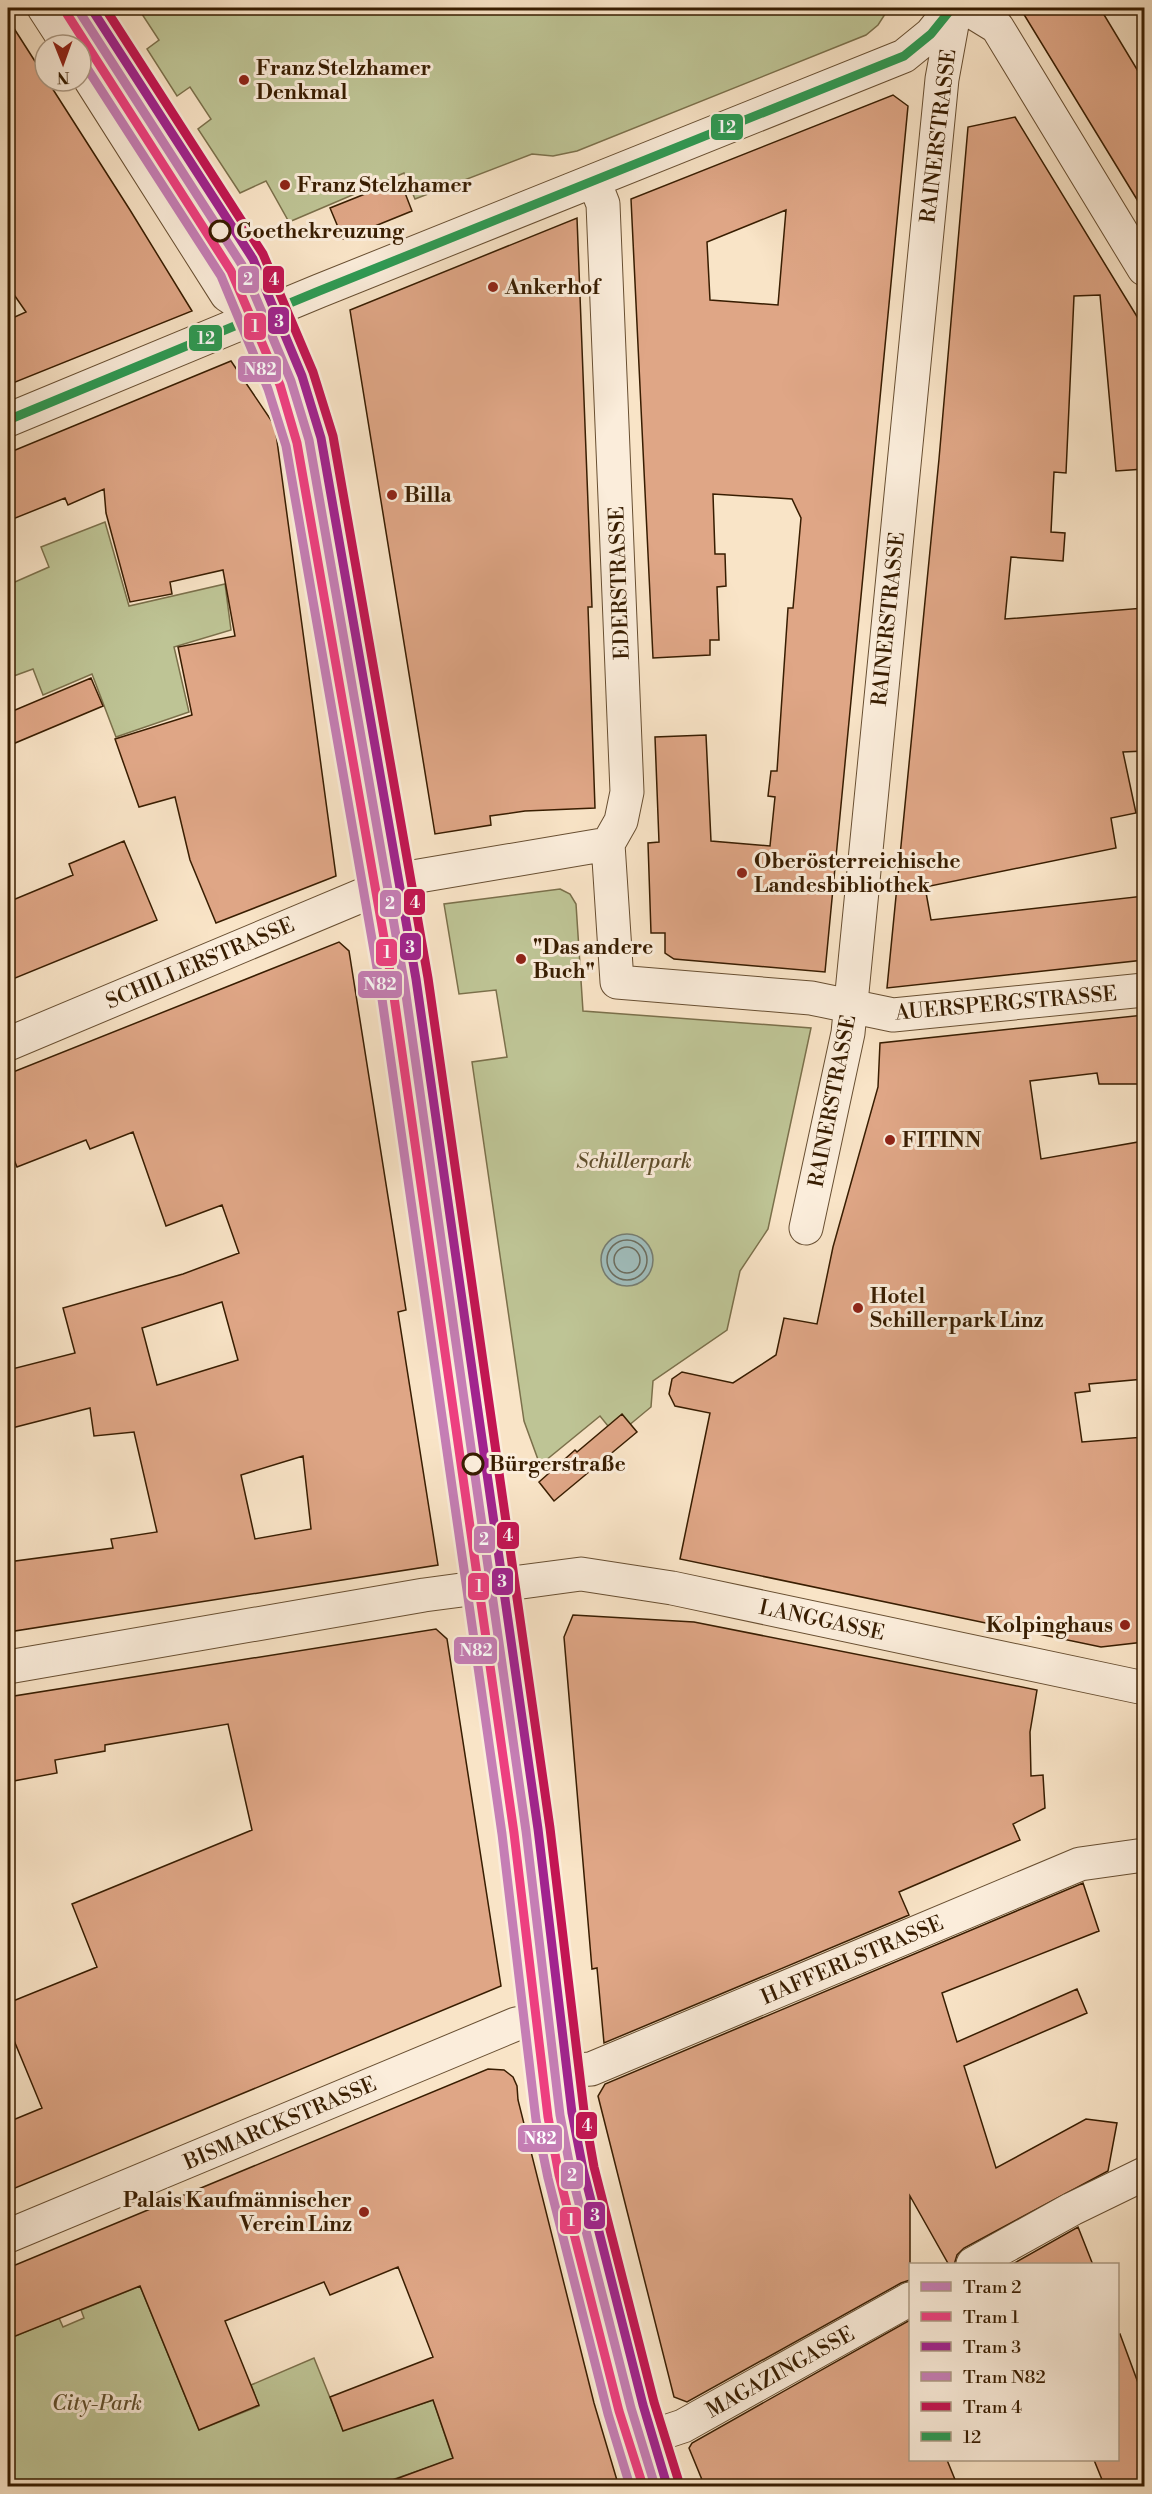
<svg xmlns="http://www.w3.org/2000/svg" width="1152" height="2494" viewBox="0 0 1152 2494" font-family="'Libre Bodoni',serif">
<rect width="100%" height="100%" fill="#f9e4c7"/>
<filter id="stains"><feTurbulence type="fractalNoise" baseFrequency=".00333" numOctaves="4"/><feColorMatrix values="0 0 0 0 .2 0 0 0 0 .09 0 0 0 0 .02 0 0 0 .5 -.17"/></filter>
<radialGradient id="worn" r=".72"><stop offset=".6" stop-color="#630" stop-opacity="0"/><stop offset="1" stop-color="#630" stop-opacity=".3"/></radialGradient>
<!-- green -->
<path fill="#bec495" stroke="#7b704b" stroke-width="1.5" d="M 138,8 L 889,8 L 878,25 L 866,35 L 577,151 L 553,156 L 532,154 L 415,199 L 404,173 L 289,222 L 266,181 L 240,193 L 198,129 L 211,119 L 190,87 L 177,96 L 147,49 L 159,40 Z
M 105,522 L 129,606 L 225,584 L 231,630 L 174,647 L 189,712 L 116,737 L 92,674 L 43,695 L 33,669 L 11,677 L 8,669 L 8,585 L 49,567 L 41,547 Z
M 560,889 L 570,894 L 576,904 L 583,1011 L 811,1028 L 768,1229 L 740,1271 L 727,1330 L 653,1381 L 651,1407 L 616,1436 L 600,1416 L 540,1465 L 524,1421 L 472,1062 L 507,1057 L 496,990 L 459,994 L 444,904 Z
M 140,2286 L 199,2430 L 259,2406 L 251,2385 L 314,2358 L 343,2430 L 433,2400 L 453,2459 L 374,2486 L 8,2486 L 8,2339 L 59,2318 L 63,2327 L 84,2318 L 81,2310 Z"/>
<!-- water -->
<path fill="#a0bdbc" stroke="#767d71" stroke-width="1.5" d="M601 1260a26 26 0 1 1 52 0a26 26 0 1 1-52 0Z"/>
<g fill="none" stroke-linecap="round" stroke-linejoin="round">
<!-- shore -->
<path stroke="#6c6d5e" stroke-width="1.5" d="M607 1260a20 20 0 1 1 40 0a20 20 0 1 1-40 0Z
M614 1260a13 13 0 1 1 26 0a13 13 0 1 1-26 0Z"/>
</g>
<!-- building -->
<path fill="#dfa686" stroke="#381d01" stroke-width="1.5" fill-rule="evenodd" d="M 1020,8 L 1100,8 L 1144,81 L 1144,211 Z
M 8,19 L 130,210 L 192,311 L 8,385 L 8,320 L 26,312 L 8,286 Z
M 893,95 L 908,106 L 825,972 L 674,959 L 665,953 L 665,933 L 651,933 L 648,843 L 659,842 L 655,737 L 706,735 L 711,841 L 770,846 L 775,797 L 768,796 L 771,771 L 777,771 L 788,608 L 793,608 L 801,518 L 792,499 L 713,494 L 715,554 L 725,554 L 726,586 L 717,587 L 719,640 L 710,640 L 710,655 L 653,658 L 631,199 ZM 786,210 L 778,305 L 710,300 L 707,242 Z
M 1015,117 L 1144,328 L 1144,469 L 1116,471 L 1100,295 L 1074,296 L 1066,473 L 1054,472 L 1051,532 L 1065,533 L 1063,561 L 1011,557 L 1005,619 L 1144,608 L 1144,751 L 1123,752 L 1136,813 L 1111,818 L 1116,848 L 925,887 L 931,920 L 1144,896 L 1144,960 L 887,988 L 939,459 L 968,127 Z
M 400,180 L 412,211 L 343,239 L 330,208 Z
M 577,218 L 592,607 L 588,607 L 595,808 L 525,811 L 490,816 L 491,825 L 435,834 L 350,310 Z
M 231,361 L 275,426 L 336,876 L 216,923 L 190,860 L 175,797 L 139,807 L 115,739 L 192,715 L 178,647 L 235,636 L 223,570 L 170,582 L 172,594 L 130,602 L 106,513 L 104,489 L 68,505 L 65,498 L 8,521 L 8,453 Z
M 91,678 L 103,706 L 8,746 L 8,713 Z
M 124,841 L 157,920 L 8,981 L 8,902 L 73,875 L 69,864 Z
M 339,942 L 349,951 L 406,1310 L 398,1312 L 438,1565 L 8,1632 L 8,1562 L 113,1548 L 111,1539 L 157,1532 L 134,1432 L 94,1436 L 90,1408 L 8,1429 L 8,1370 L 75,1353 L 63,1308 L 183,1274 L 239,1253 L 222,1205 L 166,1226 L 133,1132 L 90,1149 L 86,1140 L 17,1167 L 8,1145 L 8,1074 ZM 222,1302 L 238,1360 L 157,1385 L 142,1328 ZM 303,1456 L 311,1529 L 255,1539 L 241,1475 Z
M 1144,1015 L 1144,1084 L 1099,1084 L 1097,1073 L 1030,1081 L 1041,1159 L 1144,1141 L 1144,1379 L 1089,1384 L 1090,1391 L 1075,1393 L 1082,1442 L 1144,1437 L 1144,1642 L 1101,1647 L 680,1559 L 710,1413 L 675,1406 L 669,1394 L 672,1379 L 682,1372 L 733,1383 L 776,1355 L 784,1318 L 817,1324 L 833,1247 L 878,1087 L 880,1043 Z
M 622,1414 L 637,1432 L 554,1501 L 539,1482 L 575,1450 L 577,1452 Z
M 573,1615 L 694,1622 L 1037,1690 L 1030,1732 L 1031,1776 L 1043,1775 L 1045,1808 L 1013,1824 L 1020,1840 L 899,1892 L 909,1915 L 604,2043 L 597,1968 L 592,1969 L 564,1637 Z
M 436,1629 L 447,1639 L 501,1986 L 8,2191 L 8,2122 L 42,2108 L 8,2026 L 8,2003 L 97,1967 L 72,1904 L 252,1830 L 228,1724 L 105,1745 L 105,1751 L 55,1760 L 57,1773 L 8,1782 L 8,1697 Z
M 1083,1883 L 1099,1931 L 942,1993 L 957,2042 L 1077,1989 L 1087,2013 L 964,2066 L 996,2168 L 1086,2119 L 1117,2123 L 1108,2171 L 964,2248 L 957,2255 L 954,2265 L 949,2265 L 910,2196 L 910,2280 L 901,2283 L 687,2402 L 674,2397 L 598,2096 L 605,2084 Z
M 488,2069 L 504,2070 L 513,2077 L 517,2086 L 518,2100 L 594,2403 L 619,2487 L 385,2487 L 385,2483 L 453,2458 L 433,2400 L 343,2431 L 330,2397 L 433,2357 L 398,2267 L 330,2295 L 324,2282 L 225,2321 L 259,2405 L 199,2430 L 140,2286 L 8,2339 L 8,2268 Z
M 1078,2227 L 1093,2265 L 1011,2265 Z
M 910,2320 L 910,2460 L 947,2460 L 958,2487 L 705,2487 L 689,2448 L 692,2443 Z
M 1120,2334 L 1144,2399 L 1144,2487 L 1105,2487 L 1094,2460 L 1118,2460 L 1118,2335 Z"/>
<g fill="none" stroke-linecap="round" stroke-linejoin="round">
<defs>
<path id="minor" d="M 44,8 L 68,45
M 966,8 L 997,27 L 1144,269
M 81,65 L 227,295 L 236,301 L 269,307 L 271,310 C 296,363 313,417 327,474 L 409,975 L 533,1831 L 567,2114 L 577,2170 L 636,2405 L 663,2486
M 594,181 L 603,204 L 627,792 L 621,821 L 608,844 L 617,982 L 811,998 L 893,1015 L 1144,990
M 8,420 L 319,291 L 904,56 L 931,34 L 952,8
M 8,1044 L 401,879 L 608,844
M 806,1228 L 848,1033 L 942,79 L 955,8
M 8,1667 L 424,1595 L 581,1574 L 672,1588 L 1144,1688
M 561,2071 L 591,2069 L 1080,1864 L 1144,1855
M 8,2236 L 516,2024 L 554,2017
M 973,2264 L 1072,2209 L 1144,2174
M 647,2438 L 683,2426 L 910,2299"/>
</defs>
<!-- minor casing -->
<use href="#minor" stroke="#684f32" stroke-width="35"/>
<!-- minor -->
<use href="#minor" stroke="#fbeddb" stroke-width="33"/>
<defs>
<path id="bus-1" d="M 8,420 L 319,291 L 904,56 L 931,34 L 952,8"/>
</defs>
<!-- bus-1 casing -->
<use href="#bus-1" stroke="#fbeddb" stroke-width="14"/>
<!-- bus-1 -->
<use href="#bus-1" stroke="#2d9b54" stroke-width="9"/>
<defs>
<path id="tram-1" d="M 77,8 L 242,265 L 291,381 L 309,440 L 404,981 L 526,1831 L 560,2115 L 571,2172 L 631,2408 L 655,2486"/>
<path id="tram-2" d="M 67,14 L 231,271 L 280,385 L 297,443 L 392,983 L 514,1833 L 548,2117 L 559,2175 L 619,2411 L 643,2486"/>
<path id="tram-3" d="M 91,8 L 253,259 L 302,376 L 321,438 L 416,979 L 538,1829 L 572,2113 L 583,2169 L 643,2405 L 666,2482"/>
<path id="tram-4" d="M 81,59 L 221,276 L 268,389 L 286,446 L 380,985 L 502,1834 L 536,2120 L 548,2178 L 608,2414 L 630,2486"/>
<path id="tram-5" d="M 105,8 L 263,254 L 313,372 L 333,436 L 428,978 L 550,1828 L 584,2111 L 594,2167 L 654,2402 L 678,2479"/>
</defs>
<!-- tram-1 casing -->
<use href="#tram-1" stroke="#fbeddb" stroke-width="14"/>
<!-- tram-2 casing -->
<use href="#tram-2" stroke="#fbeddb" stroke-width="14"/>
<!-- tram-3 casing -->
<use href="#tram-3" stroke="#fbeddb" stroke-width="14"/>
<!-- tram-4 casing -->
<use href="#tram-4" stroke="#fbeddb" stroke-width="14"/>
<!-- tram-5 casing -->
<use href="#tram-5" stroke="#fbeddb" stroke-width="14"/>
<!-- tram-1 -->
<use href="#tram-1" stroke="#c57eb5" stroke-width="9"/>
<!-- tram-2 -->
<use href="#tram-2" stroke="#ed3f80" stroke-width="9"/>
<!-- tram-3 -->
<use href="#tram-3" stroke="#a1248f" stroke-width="9"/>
<!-- tram-4 -->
<use href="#tram-4" stroke="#c57eb5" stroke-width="9"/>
<!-- tram-5 -->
<use href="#tram-5" stroke="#c31553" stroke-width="9"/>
</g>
<!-- markers -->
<g fill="#8f2418" stroke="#fbeddb" stroke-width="2">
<circle cx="244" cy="80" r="6"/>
<circle cx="285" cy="185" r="6"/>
<circle cx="493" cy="287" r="6"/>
<circle cx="392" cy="495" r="6"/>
<circle cx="742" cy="873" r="6"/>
<circle cx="521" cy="959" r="6"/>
<circle cx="890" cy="1140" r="6"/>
<circle cx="858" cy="1308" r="6"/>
<circle cx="1125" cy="1625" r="6"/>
<circle cx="364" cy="2212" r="6"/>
</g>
<g fill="#fbeddb" stroke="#381d01" stroke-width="3">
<circle cx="220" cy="231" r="10"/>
<circle cx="473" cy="1464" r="10"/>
</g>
<g text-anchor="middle" stroke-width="6" stroke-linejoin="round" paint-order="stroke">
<!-- poi labels -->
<g font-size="21" font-weight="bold" fill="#381d01" stroke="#fbeddb" text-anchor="start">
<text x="256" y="75">Franz Stelzhamer<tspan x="256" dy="24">Denkmal</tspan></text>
<text x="297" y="192">Franz Stelzhamer</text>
<text x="505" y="294">Ankerhof</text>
<text x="404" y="502">Billa</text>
<text x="754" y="868">Oberösterreichische<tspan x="754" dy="24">Landesbibliothek</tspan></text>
<text x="533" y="954">"Das andere<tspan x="533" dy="24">Buch"</tspan></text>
<text x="902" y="1147">FITINN</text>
<text x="870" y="1303">Hotel<tspan x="870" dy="24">Schillerpark Linz</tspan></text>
<text x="1113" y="1632" text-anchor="end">Kolpinghaus</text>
<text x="352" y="2207" text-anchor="end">Palais Kaufmännischer<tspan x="352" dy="24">Verein Linz</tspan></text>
</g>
<!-- street labels -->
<g font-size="21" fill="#381d01" stroke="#fbeddb">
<text transform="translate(938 136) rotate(-83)" y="7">RAINERSTRASSE</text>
<text transform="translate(619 583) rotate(-92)" y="7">EDERSTRASSE</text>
<text transform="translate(888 619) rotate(-84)" y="7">RAINERSTRASSE</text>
<text transform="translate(200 963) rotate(-23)" y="7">SCHILLERSTRASSE</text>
<text transform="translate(1006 1003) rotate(-5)" y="7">AUERSPERGSTRASSE</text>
<text transform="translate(832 1101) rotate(-79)" y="7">RAINERSTRASSE</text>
<text transform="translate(822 1620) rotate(12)" y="7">LANGGASSE</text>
<text transform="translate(852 1960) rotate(-23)" y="7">HAFFERLSTRASSE</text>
<text transform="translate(280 2123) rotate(-23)" y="7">BISMARCKSTRASSE</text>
<text transform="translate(780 2372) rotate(-29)" y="7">MAGAZINGASSE</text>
</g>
<!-- stop labels -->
<g font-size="21" font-weight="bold" fill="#381d01" stroke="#fbeddb" text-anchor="start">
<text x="236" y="238">Goethekreuzung</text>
<text x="489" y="1471">Bürgerstraße</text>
</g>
<!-- park labels -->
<g font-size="21" font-style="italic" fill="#604f2d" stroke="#fbeddb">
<text x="634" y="1168">Schillerpark</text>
<text x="97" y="2410">City-Park</text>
</g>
</g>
<g stroke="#fbeddb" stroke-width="2">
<rect x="710" y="113" width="34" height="28" rx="6" fill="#2d9b54"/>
<rect x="237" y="265" width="23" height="29" rx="6" fill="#c57eb5"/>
<rect x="262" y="265" width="23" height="29" rx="6" fill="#c31553"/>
<rect x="267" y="306" width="23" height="29" rx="6" fill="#a1248f"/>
<rect x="243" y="312" width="24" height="29" rx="6" fill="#ed3f80"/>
<rect x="188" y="324" width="35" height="28" rx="6" fill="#2d9b54"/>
<rect x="237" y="355" width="45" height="28" rx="6" fill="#c57eb5"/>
<rect x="403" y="888" width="23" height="28" rx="6" fill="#c31553"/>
<rect x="379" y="889" width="23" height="29" rx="6" fill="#c57eb5"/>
<rect x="399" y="932" width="23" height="29" rx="6" fill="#a1248f"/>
<rect x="375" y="938" width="23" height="29" rx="6" fill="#ed3f80"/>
<rect x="357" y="970" width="46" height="29" rx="6" fill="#c57eb5"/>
<rect x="496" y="1521" width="24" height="29" rx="6" fill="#c31553"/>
<rect x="473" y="1525" width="23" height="29" rx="6" fill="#c57eb5"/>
<rect x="491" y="1567" width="23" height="29" rx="6" fill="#a1248f"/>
<rect x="467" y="1572" width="23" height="29" rx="6" fill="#ed3f80"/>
<rect x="453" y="1636" width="45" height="29" rx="6" fill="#c57eb5"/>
<rect x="575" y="2111" width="23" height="29" rx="6" fill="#c31553"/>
<rect x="517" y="2124" width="46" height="29" rx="6" fill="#c57eb5"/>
<rect x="560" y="2161" width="24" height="29" rx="6" fill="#c57eb5"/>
<rect x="583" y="2201" width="23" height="29" rx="6" fill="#a1248f"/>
<rect x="559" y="2206" width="23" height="29" rx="6" fill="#ed3f80"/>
</g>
<g font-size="16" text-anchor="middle" font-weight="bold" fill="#fff">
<text x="727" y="133">12</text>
<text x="248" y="285">2</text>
<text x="274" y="285">4</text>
<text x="279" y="327">3</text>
<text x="255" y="332">1</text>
<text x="206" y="344">12</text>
<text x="260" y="375">N82</text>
<text x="415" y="908">4</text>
<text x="390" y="909">2</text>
<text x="410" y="953">3</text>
<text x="387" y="958">1</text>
<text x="380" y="990">N82</text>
<text x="508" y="1541">4</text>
<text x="484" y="1545">2</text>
<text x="502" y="1587">3</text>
<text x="479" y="1592">1</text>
<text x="476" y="1656">N82</text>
<text x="587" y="2131">4</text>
<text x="540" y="2144">N82</text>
<text x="572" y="2181">2</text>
<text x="595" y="2221">3</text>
<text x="571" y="2226">1</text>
</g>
<!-- margin -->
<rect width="1152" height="2494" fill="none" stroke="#f9e4c7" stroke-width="30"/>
<rect x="9" y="9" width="1134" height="2476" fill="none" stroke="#381d01" stroke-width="3"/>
<rect x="15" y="15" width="1122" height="2464" fill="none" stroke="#381d01" stroke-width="1.5"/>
<!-- legend -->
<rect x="909" y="2263" width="210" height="198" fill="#fbeddb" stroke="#ad9a84" stroke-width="1.5"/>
<rect x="921" y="2282" width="30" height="9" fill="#c57eb5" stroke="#ad9a84" stroke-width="1.5"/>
<text x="963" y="2293" font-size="18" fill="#381d01">Tram 2</text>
<rect x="921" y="2312" width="30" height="9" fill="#ed3f80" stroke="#ad9a84" stroke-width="1.5"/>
<text x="963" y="2323" font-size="18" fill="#381d01">Tram 1</text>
<rect x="921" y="2342" width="30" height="9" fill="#a1248f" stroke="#ad9a84" stroke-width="1.5"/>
<text x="963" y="2353" font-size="18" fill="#381d01">Tram 3</text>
<rect x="921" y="2372" width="30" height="9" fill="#c57eb5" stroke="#ad9a84" stroke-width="1.5"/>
<text x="963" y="2383" font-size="18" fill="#381d01">Tram N82</text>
<rect x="921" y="2402" width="30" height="9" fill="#c31553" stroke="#ad9a84" stroke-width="1.5"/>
<text x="963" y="2413" font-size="18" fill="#381d01">Tram 4</text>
<rect x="921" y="2432" width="30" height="9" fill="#2d9b54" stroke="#ad9a84" stroke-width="1.5"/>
<text x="963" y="2443" font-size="18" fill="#381d01">12</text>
<!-- north arrow -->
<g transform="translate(63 63) rotate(179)"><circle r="28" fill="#fbeddb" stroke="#ad9a84" stroke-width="1.5"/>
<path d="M0-4.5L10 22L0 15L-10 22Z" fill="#8f2418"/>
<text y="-9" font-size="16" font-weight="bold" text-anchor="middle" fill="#381d01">N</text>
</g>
<rect width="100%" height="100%" filter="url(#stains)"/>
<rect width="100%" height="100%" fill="url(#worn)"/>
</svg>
